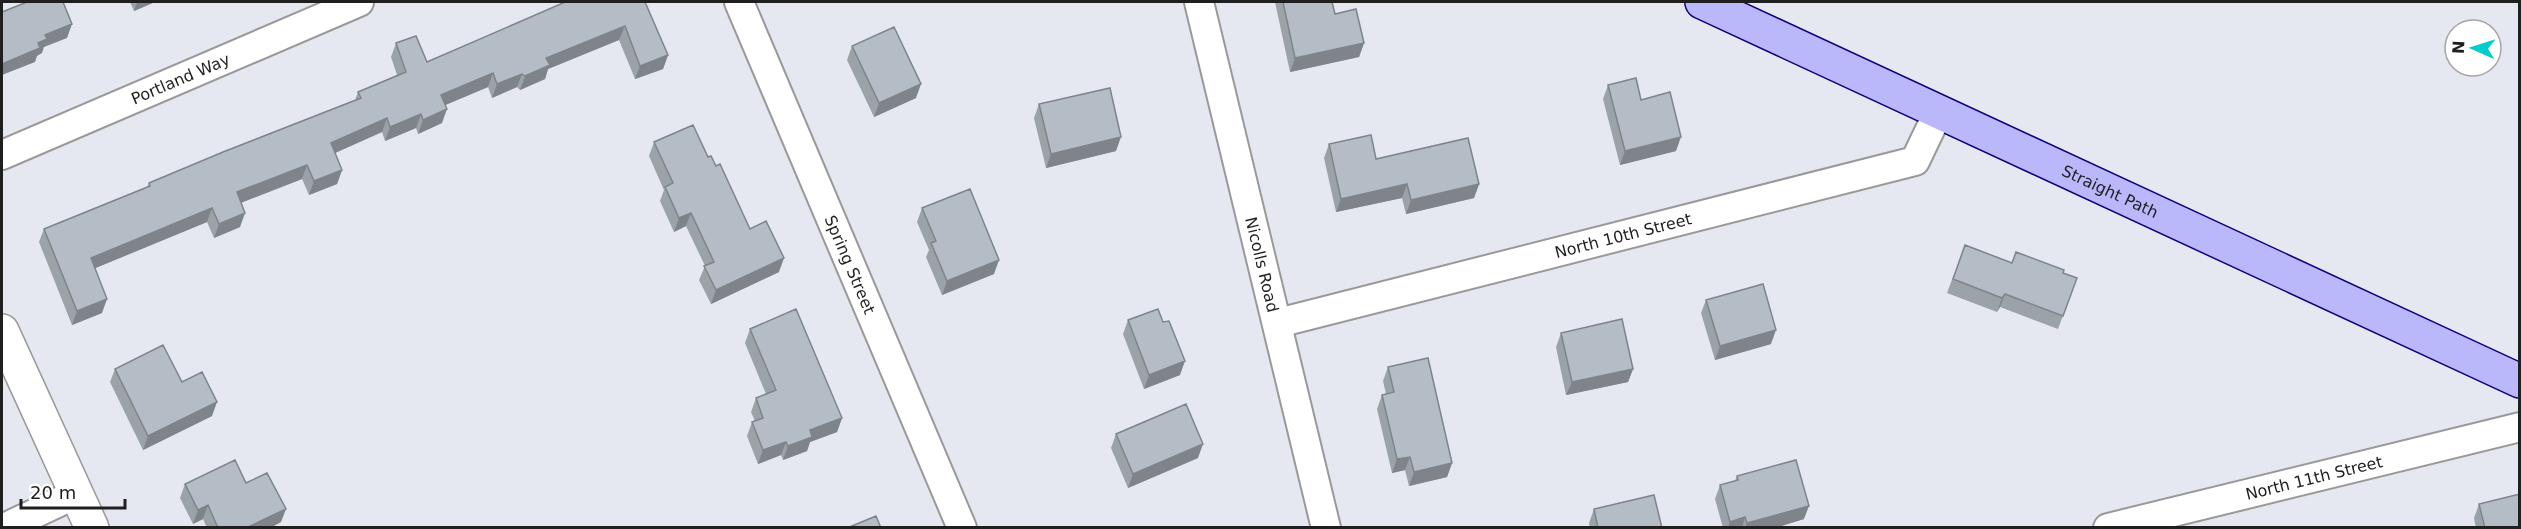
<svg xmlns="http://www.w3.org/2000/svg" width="2521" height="529" viewBox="0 0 2521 529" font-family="'DejaVu Sans',sans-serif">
<rect width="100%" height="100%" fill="#e5e8f0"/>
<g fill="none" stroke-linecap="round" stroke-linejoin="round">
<defs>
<g id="minor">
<path id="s1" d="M 739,2 L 962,528"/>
<path id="s2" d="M 1199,2 L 1326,528"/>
<path id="s3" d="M 2,155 L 359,2"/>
<path id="s4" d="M 1278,323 L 1915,161 L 1939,111"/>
<path d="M 4,528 L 76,494"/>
<path id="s5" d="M 2108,528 L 2520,427"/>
</g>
<path id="tertiary" d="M 2,331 L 92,528"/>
<g id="secondary">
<path id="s6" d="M 1702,2 L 2520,381"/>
</g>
</defs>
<!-- minor casing -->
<use href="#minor" stroke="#999" stroke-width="32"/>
<!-- tertiary casing -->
<use href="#tertiary" stroke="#999" stroke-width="36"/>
<!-- secondary casing -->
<use href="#secondary" stroke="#0e017a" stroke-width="36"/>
<!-- minor -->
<use href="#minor" stroke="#fff" stroke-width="28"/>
<!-- tertiary -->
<use href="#tertiary" stroke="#fff" stroke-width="33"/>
<!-- secondary -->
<use href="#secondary" stroke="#bbb7fb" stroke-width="33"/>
</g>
<!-- wall -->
<path fill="#9ba3a9" d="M 130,2 L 155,2 L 134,11 Z
M 562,2 L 645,2 L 668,55 L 663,69 L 635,79 L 619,40 L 548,69 L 545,79 L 520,90 L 517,87 L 492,98 L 488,87 L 445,105 L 442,123 L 418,134 L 416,128 L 385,141 L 382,132 L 335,153 L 342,170 L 337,184 L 309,195 L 302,179 L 241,203 L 240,227 L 214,238 L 207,222 L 95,268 L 102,313 L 72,325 L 39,242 L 44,229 L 147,187 L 149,183 L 355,100 L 358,92 L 397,75 L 391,57 L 396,43 L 427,62 L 561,4 Z
M 1275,2 L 1332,2 L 1335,14 L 1364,43 L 1359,57 L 1290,72 Z
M 852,46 L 916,98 L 874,117 L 847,60 Z
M 1608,85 L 1641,100 L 1676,151 L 1620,165 L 1603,99 Z
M 1039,104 L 1116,151 L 1046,168 L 1034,118 Z
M 654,142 L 708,157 L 716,166 L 750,229 L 779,272 L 711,304 L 699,280 L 705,266 L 686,226 L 674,232 L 660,201 L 664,190 L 649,156 Z
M 1329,144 L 1376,159 L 1479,184 L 1474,198 L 1406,214 L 1402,198 L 1336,212 L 1324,158 Z
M 922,208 L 994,274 L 942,295 L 926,257 L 929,250 L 917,222 Z
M 1965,245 L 2012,263 L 2063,273 L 2077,278 L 2058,329 L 2000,307 L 1997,312 L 1947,293 Z
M 1706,300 L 1771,344 L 1715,360 L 1701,313 Z
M 1128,320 L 1180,375 L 1144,389 L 1123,334 Z
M 750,329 L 842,418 L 837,432 L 810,442 L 807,451 L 783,460 L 781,455 L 758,464 L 747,436 L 752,422 L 755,421 L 751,412 L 756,398 L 766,394 L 745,343 Z
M 1561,333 L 1633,369 L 1628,382 L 1566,395 L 1556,347 Z
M 1388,367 L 1452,463 L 1447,477 L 1409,486 L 1405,470 L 1392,473 L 1377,409 L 1382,395 L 1386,394 L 1383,381 Z
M 115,369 L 182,382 L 212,416 L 143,450 L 110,382 Z
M 1116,434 L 1198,458 L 1128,488 L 1111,448 Z
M 1737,476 L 1804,519 L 1775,528 L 1723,528 L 1715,499 L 1720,485 L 1735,481 Z
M 246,483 L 281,522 L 270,528 L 207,528 L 203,519 L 193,524 L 180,498 L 185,484 Z
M 2479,504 L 2520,528 L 2476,528 L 2474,518 Z
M 1594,509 L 1662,528 L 1590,528 L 1589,523 Z"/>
<!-- shaded-wall -->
<path fill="#7e848a" d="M 137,2 L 155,2 L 134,11 Z
M 72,24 L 67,38 L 44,47 L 42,53 L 37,56 L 35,62 L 2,75 L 2,64 L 38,43 L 45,35 Z
M 625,26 L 619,40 L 548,69 L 545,79 L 520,90 L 525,76 L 546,58 Z
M 1364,43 L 1359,57 L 1290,72 L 1295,58 Z
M 668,55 L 663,69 L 635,79 L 640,66 Z
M 493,73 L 488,87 L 436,109 L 441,95 Z
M 522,74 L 517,87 L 492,98 L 497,84 Z
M 921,84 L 916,98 L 874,117 L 879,103 Z
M 447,109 L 442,123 L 418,134 L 423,120 Z
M 421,114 L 416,128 L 385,141 L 390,127 Z
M 387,118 L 382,132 L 326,157 L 331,143 Z
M 1121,137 L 1116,151 L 1046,168 L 1051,154 Z
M 1681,137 L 1676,151 L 1620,165 L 1625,151 Z
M 307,165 L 302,179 L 232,206 L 237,192 Z
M 342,170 L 337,184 L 309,195 L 314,181 Z
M 1407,184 L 1402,198 L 1336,212 L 1341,199 Z
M 1479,184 L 1474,198 L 1406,214 L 1411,200 Z
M 212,208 L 207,222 L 86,272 L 91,258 Z
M 245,213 L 240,227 L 214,238 L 219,224 Z
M 691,213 L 686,226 L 674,232 L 679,218 Z
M 784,258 L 779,272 L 711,304 L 716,290 Z
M 999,260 L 994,274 L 942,295 L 947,281 Z
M 2005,294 L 2000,307 L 1997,312 L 2002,298 Z
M 107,299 L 102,313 L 72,325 L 77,311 Z
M 1776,330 L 1771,344 L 1715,360 L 1720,346 Z
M 1185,361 L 1180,375 L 1144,389 L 1149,375 Z
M 1633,369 L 1628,382 L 1566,395 L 1572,382 Z
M 217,402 L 212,416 L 143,450 L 148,436 Z
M 842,418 L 837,432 L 810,442 L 807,451 L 783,460 L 788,446 L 810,430 Z
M 786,442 L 781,455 L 758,464 L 763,450 Z
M 1203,444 L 1198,458 L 1128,488 L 1133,474 Z
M 1410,457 L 1405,470 L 1392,473 L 1397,459 Z
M 1452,463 L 1447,477 L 1409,486 L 1414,472 Z
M 208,505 L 203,519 L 193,524 L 198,510 Z
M 1809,506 L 1804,519 L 1775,528 L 1745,528 L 1747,523 Z
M 286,509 L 281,522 L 270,528 L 246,528 Z
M 1745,517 L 1742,528 L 1728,528 L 1730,522 Z"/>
<!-- building -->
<path fill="#b4bdc5" stroke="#7e848a" stroke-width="1.5" d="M 27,2 L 63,2 L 72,24 L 45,35 L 47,39 L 38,43 L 40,48 L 2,64 L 2,12 Z
M 562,2 L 645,2 L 668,55 L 640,66 L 625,26 L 546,58 L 550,65 L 525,76 L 522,74 L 497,84 L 493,73 L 441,95 L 447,109 L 423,120 L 421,114 L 390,127 L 387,118 L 331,143 L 342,170 L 314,181 L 307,165 L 237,192 L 245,213 L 219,224 L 212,208 L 91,258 L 107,299 L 77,311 L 44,229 L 150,186 L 149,183 L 223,152 L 361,98 L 358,92 L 406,72 L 396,43 L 416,36 L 427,62 L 563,3 Z
M 1283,2 L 1332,2 L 1335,14 L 1356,9 L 1364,43 L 1295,58 Z
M 894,27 L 921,84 L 879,103 L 852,46 Z
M 1636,78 L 1641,100 L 1670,92 L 1681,137 L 1625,151 L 1608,85 Z
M 1110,88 L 1121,137 L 1051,154 L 1039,104 Z
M 693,125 L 708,157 L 711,156 L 716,166 L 720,164 L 750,229 L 766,221 L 784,258 L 716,290 L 704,266 L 714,262 L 691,213 L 679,218 L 665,187 L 673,183 L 654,142 Z
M 1371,135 L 1376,159 L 1468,138 L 1479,184 L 1411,200 L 1407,184 L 1341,199 L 1329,144 Z
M 970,189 L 999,260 L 947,281 L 931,243 L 936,241 L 922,208 Z
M 1965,245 L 2012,263 L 2016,252 L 2064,270 L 2063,273 L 2077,278 L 2063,316 L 2005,294 L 2002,298 L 1953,279 Z
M 1763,284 L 1776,330 L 1720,346 L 1706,300 Z
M 796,309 L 842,418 L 810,430 L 812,437 L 788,446 L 786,442 L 763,450 L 752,422 L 763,418 L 756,398 L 776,390 L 750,329 Z
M 1158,309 L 1163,322 L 1169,321 L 1185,361 L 1149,375 L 1128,320 Z
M 1622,319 L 1633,369 L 1572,382 L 1561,333 Z
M 163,345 L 182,382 L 202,372 L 217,402 L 148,436 L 115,369 Z
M 1428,358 L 1452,463 L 1414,472 L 1410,457 L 1397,459 L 1382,395 L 1394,392 L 1388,367 Z
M 1186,404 L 1203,444 L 1133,474 L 1116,434 Z
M 235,460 L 246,483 L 267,473 L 286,509 L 246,528 L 218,528 L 208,505 L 198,510 L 185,484 Z
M 1796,460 L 1809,506 L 1747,523 L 1745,517 L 1730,522 L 1720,485 L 1738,480 L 1737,476 Z
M 2520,494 L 2520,528 L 2485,528 L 2479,504 Z
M 1654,495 L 1662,528 L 1598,528 L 1594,509 Z
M 876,516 L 881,528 L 847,528 Z"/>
<g text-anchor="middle" stroke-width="4.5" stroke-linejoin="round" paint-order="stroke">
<!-- street labels -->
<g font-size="16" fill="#1f1f1f" stroke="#fff">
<text dy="6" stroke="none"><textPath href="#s3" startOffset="194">Portland Way</textPath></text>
<text dy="6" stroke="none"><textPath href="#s6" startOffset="450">Straight Path</textPath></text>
<text dy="6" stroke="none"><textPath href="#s4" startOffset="356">North 10th Street</textPath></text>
<text dy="6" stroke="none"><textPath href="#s1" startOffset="285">Spring Street</textPath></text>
<text dy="6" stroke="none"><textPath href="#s2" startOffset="270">Nicolls Road</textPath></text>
<text dy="6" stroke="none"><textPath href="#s5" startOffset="212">North 11th Street</textPath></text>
</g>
</g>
<!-- border -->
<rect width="2521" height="529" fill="none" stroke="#1f1f1f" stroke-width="6"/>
<!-- north arrow -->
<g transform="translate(2473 48) rotate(273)"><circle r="28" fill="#ffffff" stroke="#a5a5a5" stroke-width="1.5"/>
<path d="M0-4.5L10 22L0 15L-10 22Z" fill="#00cecd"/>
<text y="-9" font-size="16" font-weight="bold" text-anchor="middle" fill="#1f1f1f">N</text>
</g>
<!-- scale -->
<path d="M21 499v9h104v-9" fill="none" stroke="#1f1f1f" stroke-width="3"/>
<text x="30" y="499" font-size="18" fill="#1f1f1f" stroke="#ffffff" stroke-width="4.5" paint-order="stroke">20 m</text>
</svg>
